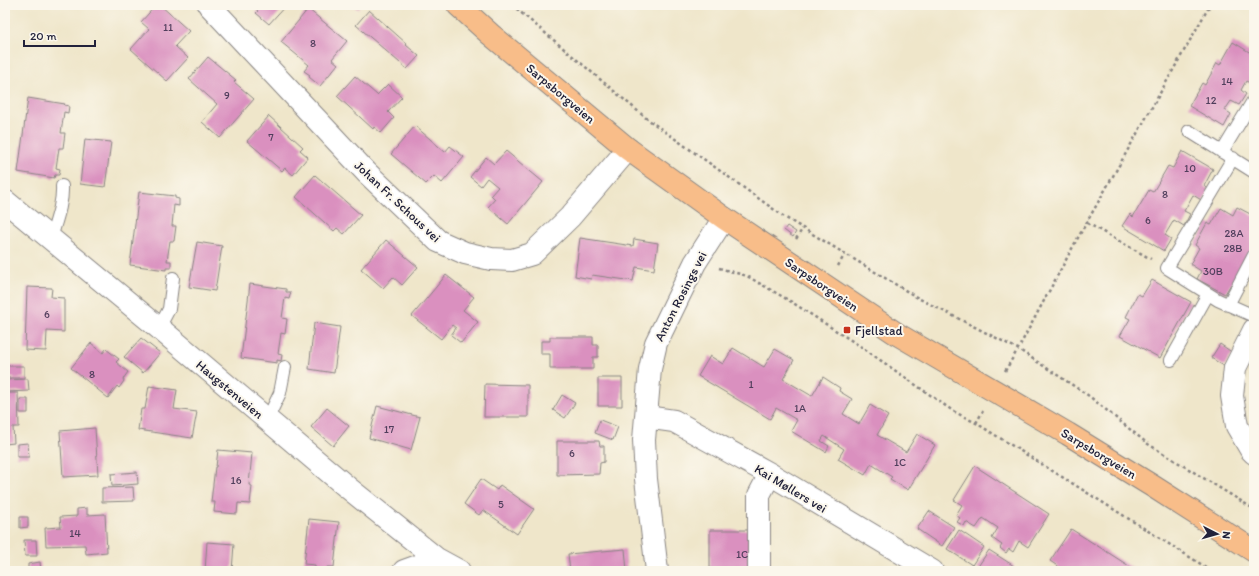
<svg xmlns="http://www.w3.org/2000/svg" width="1259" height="576" viewBox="0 0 1259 576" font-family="Itim,sans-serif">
<rect width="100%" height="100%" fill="#fbf7ec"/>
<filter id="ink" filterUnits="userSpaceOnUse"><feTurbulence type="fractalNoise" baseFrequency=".025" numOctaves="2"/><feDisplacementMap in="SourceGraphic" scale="8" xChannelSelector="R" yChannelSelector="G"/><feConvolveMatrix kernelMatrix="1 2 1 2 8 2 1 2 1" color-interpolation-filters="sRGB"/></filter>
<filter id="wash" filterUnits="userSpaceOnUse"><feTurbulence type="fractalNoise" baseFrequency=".012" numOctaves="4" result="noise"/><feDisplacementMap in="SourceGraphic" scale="16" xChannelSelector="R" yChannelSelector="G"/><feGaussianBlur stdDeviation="0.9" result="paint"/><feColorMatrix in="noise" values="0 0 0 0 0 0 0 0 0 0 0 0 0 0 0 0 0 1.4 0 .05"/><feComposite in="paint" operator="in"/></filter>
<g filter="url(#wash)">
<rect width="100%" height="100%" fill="#efe6ca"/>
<g id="blocks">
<!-- building -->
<path fill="#da90bf" d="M 156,5 L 160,5 L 189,31 L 175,46 L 188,58 L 167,81 L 131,49 L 149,29 L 141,22 Z
M 252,5 L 286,5 L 269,24 L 256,13 L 258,11 Z
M 352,5 L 361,5 L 358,9 Z
M 308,9 L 347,41 L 332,59 L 338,64 L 320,86 L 309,77 L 310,75 L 304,71 L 309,65 L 281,42 Z
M 369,10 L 407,44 L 406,45 L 419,56 L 407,69 L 356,25 Z
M 1233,42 L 1254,55 L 1254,85 L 1246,81 L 1241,90 L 1246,94 L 1239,105 L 1231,101 L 1225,110 L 1231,114 L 1224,127 L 1189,106 L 1202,83 L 1205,85 L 1217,63 L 1220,65 Z
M 208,57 L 236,80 L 234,82 L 254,99 L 220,138 L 202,122 L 217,104 L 189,79 Z
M 355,76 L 377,95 L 388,84 L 402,97 L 388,112 L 394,118 L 381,133 L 374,127 L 373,129 L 337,96 Z
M 28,98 L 65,104 L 64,105 L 69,106 L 68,113 L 64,112 L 61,133 L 65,133 L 63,148 L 59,148 L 56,168 L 60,169 L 59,175 L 55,175 L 54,178 L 18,172 Z
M 269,116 L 303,147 L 300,150 L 308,157 L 293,175 L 285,168 L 282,171 L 247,141 Z
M 415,126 L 445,152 L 450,146 L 464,157 L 442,183 L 434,176 L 426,184 L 391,154 Z
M 85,139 L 111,142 L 105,187 L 80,184 Z
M 506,151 L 543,182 L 508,224 L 488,207 L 495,199 L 491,195 L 498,187 L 487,178 L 481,186 L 470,177 L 486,157 L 494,164 Z
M 1182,151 L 1213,169 L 1204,186 L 1210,190 L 1203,201 L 1193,195 L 1184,211 L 1190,214 L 1184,226 L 1174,220 L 1165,235 L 1171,239 L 1164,251 L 1122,226 L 1130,214 L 1133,217 L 1149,190 L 1153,192 L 1168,166 L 1173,168 Z
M 315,175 L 361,215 L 344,234 L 337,228 L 334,231 L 296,197 Z
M 139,192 L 175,196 L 175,198 L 179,199 L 179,206 L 174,205 L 172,226 L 176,226 L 174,241 L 170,241 L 167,261 L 171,261 L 171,268 L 166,268 L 166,270 L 130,265 Z
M 1237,207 L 1254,216 L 1254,245 L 1232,284 L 1231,284 L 1225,294 L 1197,279 L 1201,271 L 1190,264 L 1199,248 L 1195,245 L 1207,223 L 1211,225 L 1221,208 L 1233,215 Z
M 787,226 L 796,232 L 793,237 L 784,230 Z
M 580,238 L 633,246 L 634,239 L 658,243 L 654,270 L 636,267 L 633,281 L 592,275 L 591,279 L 575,276 Z
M 386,240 L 418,267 L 402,285 L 393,277 L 383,288 L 361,269 Z
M 197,242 L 222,246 L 215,291 L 189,287 Z
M 446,275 L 474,297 L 463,310 L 478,322 L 461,343 L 451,335 L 456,328 L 452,325 L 441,339 L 412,316 Z
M 1152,280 L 1191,302 L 1160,358 L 1120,336 L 1130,319 L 1126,317 L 1132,305 L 1138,294 L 1142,296 Z
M 250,284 L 286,289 L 286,292 L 291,292 L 289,299 L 285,298 L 282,318 L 287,319 L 285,334 L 281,333 L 278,354 L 282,355 L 281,361 L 277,360 L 277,363 L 241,358 Z
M 27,287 L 52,288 L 51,297 L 64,298 L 64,332 L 47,331 L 46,351 L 25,350 Z
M 314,323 L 340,327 L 334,373 L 309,369 Z
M 550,337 L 593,337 L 593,345 L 598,345 L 598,357 L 593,357 L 593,369 L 550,369 L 550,354 L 541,354 L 541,341 L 550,341 Z
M 141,338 L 160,353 L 143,373 L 124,357 Z
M 91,343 L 103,353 L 106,349 L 119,359 L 116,362 L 128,372 L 123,379 L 124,381 L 119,388 L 117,386 L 108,398 L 71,368 Z
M 1220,344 L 1233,353 L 1224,366 L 1211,358 Z
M 733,348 L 764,367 L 775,349 L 794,360 L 783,379 L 812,396 L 823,377 L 840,388 L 839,391 L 852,399 L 843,414 L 859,424 L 870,405 L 888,416 L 877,435 L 906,452 L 917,434 L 935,445 L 908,490 L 890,479 L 892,477 L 871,464 L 865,475 L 838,459 L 844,449 L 824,436 L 821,441 L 829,446 L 826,452 L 791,431 L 797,420 L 776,408 L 770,419 L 698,376 L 710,356 L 723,364 Z
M 5,366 L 24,366 L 24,378 L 5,378 Z
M 598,378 L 622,378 L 622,406 L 598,406 Z
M 28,379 L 29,391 L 7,392 L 6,380 Z
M 485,384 L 528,385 L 528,417 L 484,417 Z
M 149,386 L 177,390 L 174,409 L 197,412 L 192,438 L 138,430 L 141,409 L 145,409 Z
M 5,393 L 18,393 L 19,427 L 13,427 L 14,443 L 5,444 Z
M 562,395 L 575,403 L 565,418 L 553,410 Z
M 20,399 L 28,399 L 28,413 L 20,413 Z
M 377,406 L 420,417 L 411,450 L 369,438 Z
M 327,408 L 349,426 L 333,446 L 311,427 Z
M 600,420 L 618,427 L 613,440 L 595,433 Z
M 95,428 L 98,475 L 63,477 L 60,431 Z
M 557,441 L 599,441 L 600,446 L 604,446 L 604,462 L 600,463 L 599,474 L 557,475 Z
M 28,443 L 29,457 L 17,457 L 17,444 Z
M 218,450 L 252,453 L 249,485 L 252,486 L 250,504 L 238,503 L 237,514 L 214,512 L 215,502 L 211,502 L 215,467 L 216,467 Z
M 975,466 L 1049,514 L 1028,547 L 1019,541 L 1013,552 L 1009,549 L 1006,553 L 1000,548 L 1002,545 L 992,538 L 998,528 L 983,518 L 976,528 L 966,522 L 964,526 L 957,522 L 960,518 L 956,515 L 962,505 L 954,500 Z
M 137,472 L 138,484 L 112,486 L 111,474 Z
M 481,479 L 497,490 L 500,485 L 534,509 L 517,534 L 483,510 L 479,515 L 464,504 Z
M 133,487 L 134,501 L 102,502 L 102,488 Z
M 5,497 L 8,497 L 8,519 L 5,519 Z
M 87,508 L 87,515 L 105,514 L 107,552 L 86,554 L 85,545 L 46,546 L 45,528 L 61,527 L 60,517 L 77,516 L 77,509 Z
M 929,511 L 954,527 L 942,546 L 917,529 Z
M 20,517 L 28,517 L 28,527 L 20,528 Z
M 309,519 L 339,522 L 334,567 L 327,567 L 327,571 L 315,569 L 315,565 L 304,564 Z
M 1071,529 L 1137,571 L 1056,571 L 1059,567 L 1050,561 Z
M 710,530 L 750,530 L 750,571 L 710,571 Z
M 959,530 L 984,547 L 972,565 L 947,549 Z
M 24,540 L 36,540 L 37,556 L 25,556 Z
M 207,542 L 234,544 L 232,571 L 205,571 Z
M 625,549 L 627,571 L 570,571 L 568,554 Z
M 989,550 L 1014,566 L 1011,571 L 982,571 L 977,568 Z
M 40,562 L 41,571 L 28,571 L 28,564 Z"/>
</g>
</g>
<g filter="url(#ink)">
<use href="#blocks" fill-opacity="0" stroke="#888482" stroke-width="1"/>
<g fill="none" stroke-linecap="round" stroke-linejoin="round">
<defs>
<path id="service" d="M 1189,131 L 1254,172
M 1222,152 L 1254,99
M 1233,158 L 1167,268 L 1218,300 L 1254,316
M 51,238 C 56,221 63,203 62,186
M 1228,305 L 1254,255
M 159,328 L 169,309 L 173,278
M 1171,360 L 1208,294
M 267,420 L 280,393 L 285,367"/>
<path id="minor" d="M 209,5 L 366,172 L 438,241 L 465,253 L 491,259 L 512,260 L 532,254 L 570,217 L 628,149
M 5,201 L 159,328 L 347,487 L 437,559 L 459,571
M 1254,330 L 1235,368 L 1232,396 L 1237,426 L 1251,450 L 1254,453
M 646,417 L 674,421 L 770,474 L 932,571
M 404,571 L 437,559
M 657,571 L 646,479 L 644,440 L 650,369 L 656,343 L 695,263 L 724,218
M 759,571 L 759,495 L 770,474"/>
<path id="trunk" d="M 458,5 L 490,34 L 628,149 L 724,218 L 897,334 L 1068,434 L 1154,487 L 1254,551"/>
</defs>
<!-- service casing -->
<use href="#service" stroke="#888482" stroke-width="14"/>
<!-- minor casing -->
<use href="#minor" stroke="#888482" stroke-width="24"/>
<!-- trunk casing -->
<use href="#trunk" stroke="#888482" stroke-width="24"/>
<!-- path -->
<path stroke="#888482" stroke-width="2.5" stroke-dasharray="3 3" stroke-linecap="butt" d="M 512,5 L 646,118 L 786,218 L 918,298 L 1018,349 L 1089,396 L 1148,444 L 1254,509
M 1087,223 L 1151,259
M 796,239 L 803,228
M 838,266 L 845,254
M 719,268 L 747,276 L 790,301 L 863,348 L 953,411 L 976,423 L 1212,571
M 1005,371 L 1018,349 L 1075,243 L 1210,5
M 976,423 L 983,411"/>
<!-- service -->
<use href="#service" stroke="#fff" stroke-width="12"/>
<!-- minor -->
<use href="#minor" stroke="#fff" stroke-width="22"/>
<!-- trunk -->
<use href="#trunk" stroke="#f8bd89" stroke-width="22"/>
</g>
</g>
<!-- markers -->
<rect fill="#c8321e" stroke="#fbf7ec" stroke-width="1.5" x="843" y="326" width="8" height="8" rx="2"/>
<g text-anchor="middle" stroke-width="4" stroke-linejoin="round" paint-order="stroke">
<!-- number labels -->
<g font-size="11" fill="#503e5c">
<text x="168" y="31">11</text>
<text x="313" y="47">8</text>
<text x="1227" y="85">14</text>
<text x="227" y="99">9</text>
<text x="1211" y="104">12</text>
<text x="271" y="141">7</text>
<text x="1190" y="172">10</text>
<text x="1165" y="198">8</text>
<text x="1148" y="224">6</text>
<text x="1234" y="237">28A</text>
<text x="1233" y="252">28B</text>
<text x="1213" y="275">30B</text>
<text x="47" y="318">6</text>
<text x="92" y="378">8</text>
<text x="751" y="388">1</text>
<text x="800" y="412">1A</text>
<text x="389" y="433">17</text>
<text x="572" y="457">6</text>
<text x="900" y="466">1C</text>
<text x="236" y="484">16</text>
<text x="501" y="508">5</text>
<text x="75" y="537">14</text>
<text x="742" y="558">1C</text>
</g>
<!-- street labels -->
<g font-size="13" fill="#22223b" stroke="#fbf7ec">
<text transform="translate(561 93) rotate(40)" y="5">Sarpsborgveien</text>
<text transform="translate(398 201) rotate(43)" y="5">Johan Fr. Schous vei</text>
<text transform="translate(822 284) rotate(34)" y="5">Sarpsborgveien</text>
<text transform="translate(680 296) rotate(-63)" y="5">Anton Rosings vei</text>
<text transform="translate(230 389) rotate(40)" y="5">Haugstenveien</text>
<text transform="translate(1099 453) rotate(31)" y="5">Sarpsborgveien</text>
<text transform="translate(791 488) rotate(31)" y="5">Kai Møllers vei</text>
</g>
<!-- poi labels -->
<g font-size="13" fill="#22223b" stroke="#fbf7ec" text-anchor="start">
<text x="855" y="335">Fjellstad</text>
</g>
</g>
<!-- margin -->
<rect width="1259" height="576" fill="none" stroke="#fbf7ec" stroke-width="20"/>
<!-- north arrow -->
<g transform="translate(1217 534) rotate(96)" stroke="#fbf7ec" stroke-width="3" paint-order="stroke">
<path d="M0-3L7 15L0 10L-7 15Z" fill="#22223b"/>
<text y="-6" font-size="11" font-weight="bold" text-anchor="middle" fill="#22223b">N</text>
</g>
<!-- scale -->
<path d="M24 40v6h71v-6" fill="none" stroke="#22223b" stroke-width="2"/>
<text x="30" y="40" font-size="12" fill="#22223b" stroke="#fbf7ec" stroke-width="3" paint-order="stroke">20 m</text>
</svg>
